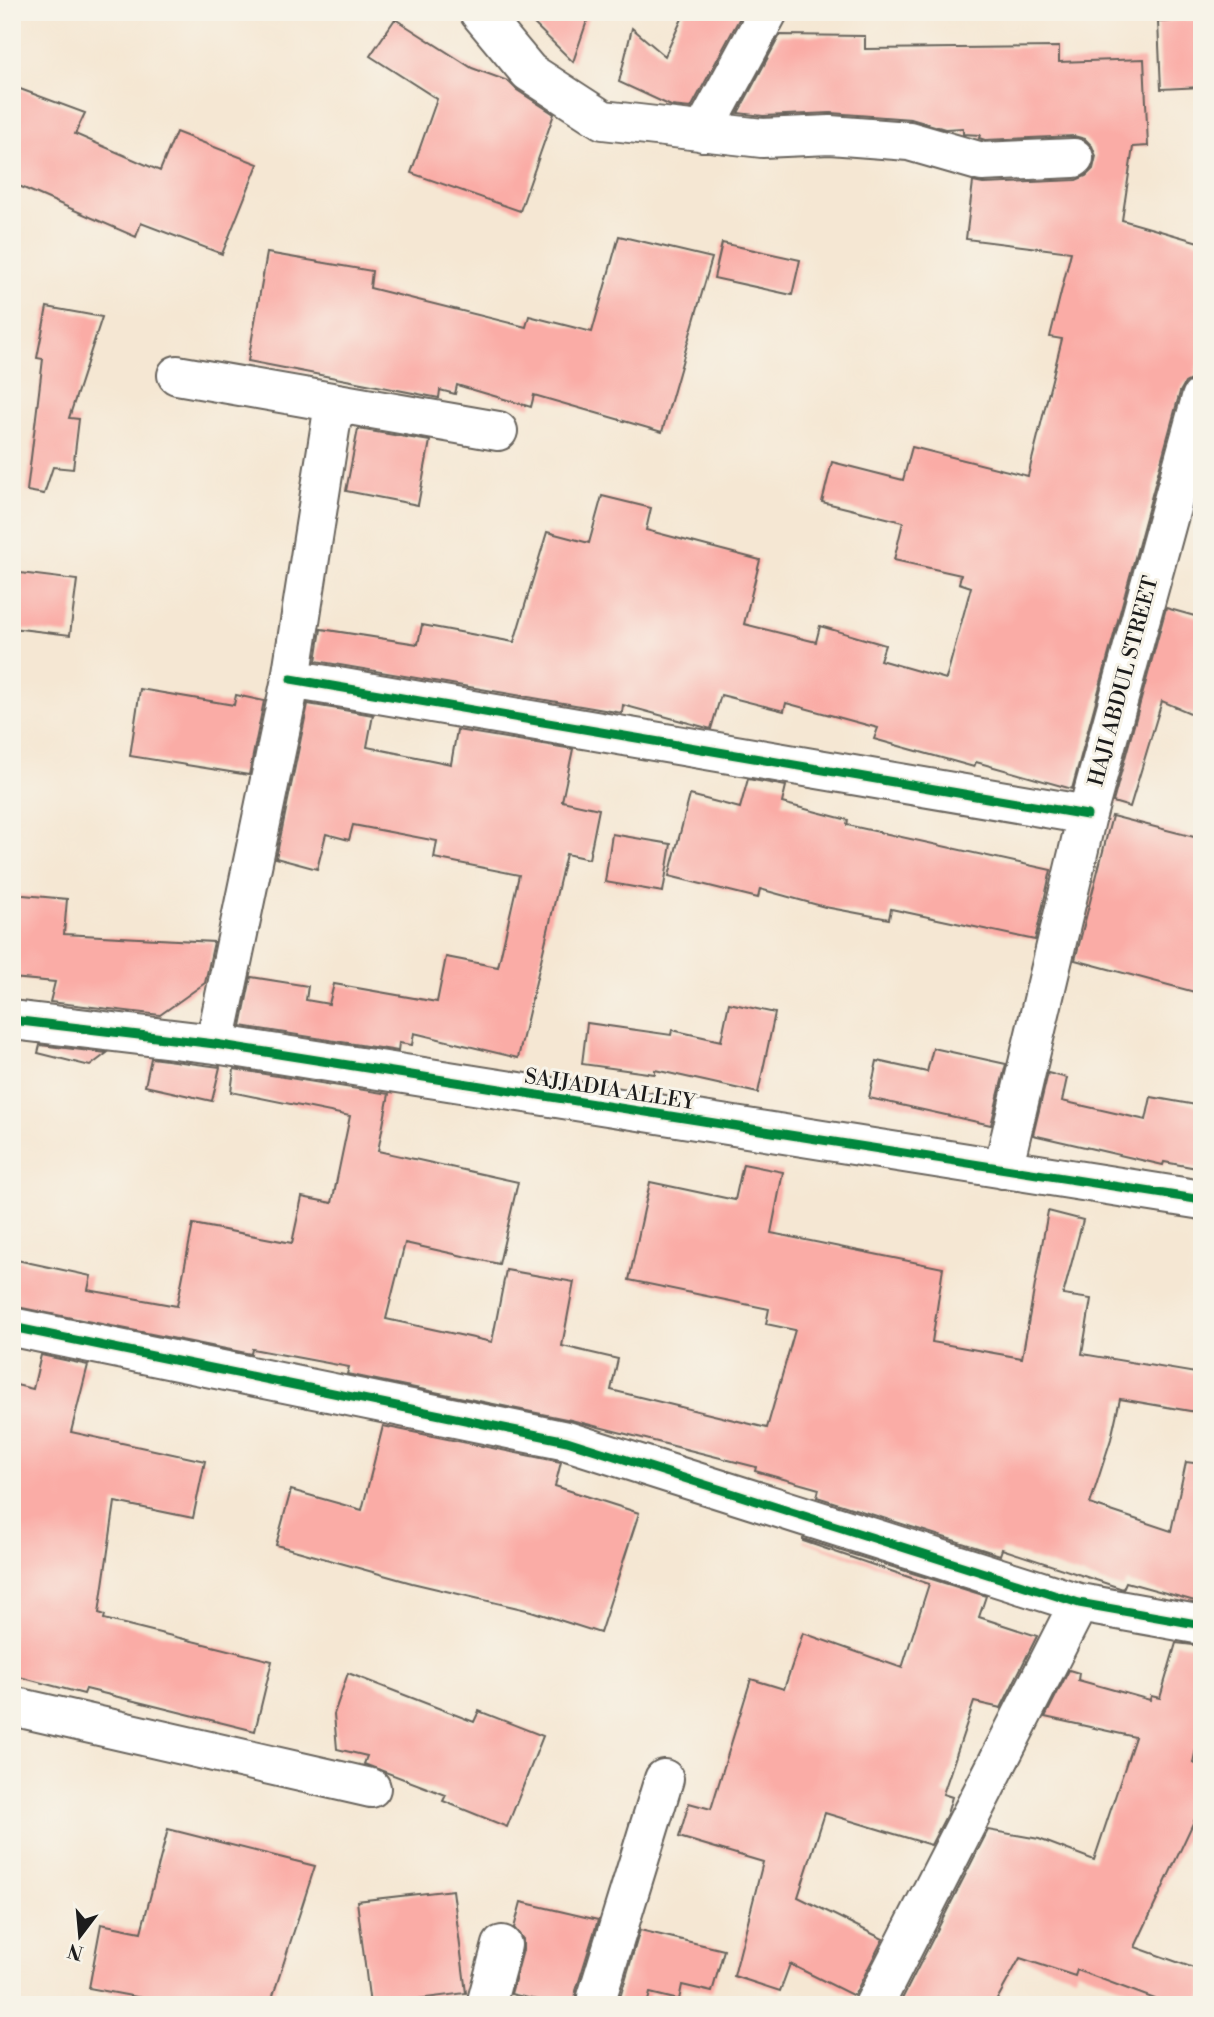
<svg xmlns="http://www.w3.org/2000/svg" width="1214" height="2017" viewBox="0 0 1214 2017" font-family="'Libre Bodoni',serif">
<rect width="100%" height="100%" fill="#f7f3e8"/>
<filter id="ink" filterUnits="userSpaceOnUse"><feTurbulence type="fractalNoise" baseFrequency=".0143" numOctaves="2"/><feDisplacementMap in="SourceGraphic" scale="14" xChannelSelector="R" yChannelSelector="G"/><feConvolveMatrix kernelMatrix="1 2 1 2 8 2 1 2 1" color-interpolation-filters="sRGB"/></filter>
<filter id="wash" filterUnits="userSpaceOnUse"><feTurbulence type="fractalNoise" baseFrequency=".00686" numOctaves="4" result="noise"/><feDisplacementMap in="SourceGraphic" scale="28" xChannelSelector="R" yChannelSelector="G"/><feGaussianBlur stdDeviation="1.57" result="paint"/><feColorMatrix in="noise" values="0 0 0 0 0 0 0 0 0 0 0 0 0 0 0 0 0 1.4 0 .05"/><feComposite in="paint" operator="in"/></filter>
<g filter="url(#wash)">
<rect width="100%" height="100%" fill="#f5e7d3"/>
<g id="blocks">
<!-- building -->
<path fill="#faaca6" d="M 522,12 L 590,12 L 573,62 Z
M 685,12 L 743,12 L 691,108 L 671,106 L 619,82 L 632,28 L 665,56 Z
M 395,19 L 472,68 L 508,81 L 517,90 L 554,114 L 520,211 L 411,173 L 437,99 L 370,56 Z
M 1202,19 L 1202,87 L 1161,89 L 1158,22 Z
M 780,35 L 865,36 L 865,49 L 1059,47 L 1059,62 L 1144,59 L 1148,146 L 1133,147 L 1122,220 L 1202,243 L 1202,348 L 1194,378 L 1185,383 L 1180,392 L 1072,789 L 976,762 L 974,767 L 874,739 L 878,728 L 786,703 L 784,711 L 721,695 L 711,729 L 623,705 L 622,713 L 316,661 L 321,629 L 418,644 L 422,625 L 514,642 L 547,532 L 589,543 L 602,496 L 651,508 L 646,530 L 760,560 L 744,624 L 816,642 L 820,626 L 885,645 L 880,660 L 946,679 L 971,587 L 959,583 L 961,575 L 894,560 L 903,522 L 822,502 L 832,462 L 903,480 L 912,447 L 1028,476 L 1062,339 L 1050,337 L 1071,252 L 966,239 L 973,182 L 983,184 L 1076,180 L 1086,176 L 1093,169 L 1096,156 L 1092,146 L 1085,139 L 1074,136 L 985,140 L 979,138 L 980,135 L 963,134 L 963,128 L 945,129 L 911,119 L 831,113 L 763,116 L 738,113 Z
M 12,86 L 85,113 L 75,134 L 160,171 L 176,132 L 258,164 L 222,254 L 141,223 L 136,237 L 12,183 Z
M 619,236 L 712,258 L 662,432 L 534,395 L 531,407 L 457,385 L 455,394 L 440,390 L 439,398 L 248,361 L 267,253 L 372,271 L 370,288 L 526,327 L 529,316 L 592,332 Z
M 722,243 L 800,260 L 792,295 L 714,278 Z
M 47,307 L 102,317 L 69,418 L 79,419 L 73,469 L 53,467 L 44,494 L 27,491 L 43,359 L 37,358 Z
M 358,429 L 430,441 L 418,505 L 346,491 Z
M 12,572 L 77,580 L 70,635 L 12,628 Z
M 1166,608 L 1202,618 L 1202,718 L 1162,701 L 1130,807 L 1113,802 Z
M 140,689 L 234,705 L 236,695 L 264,701 L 249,775 L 130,756 Z
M 308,704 L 373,715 L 367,747 L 451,764 L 457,730 L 573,749 L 562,801 L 599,809 L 589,859 L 566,854 L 518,1058 L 414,1033 L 412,1045 L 399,1043 L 398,1051 L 241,1026 L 251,977 L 308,986 L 306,1000 L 329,1004 L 334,984 L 437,1002 L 446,957 L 498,967 L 519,875 L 434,858 L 437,841 L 353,825 L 349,840 L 326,834 L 317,869 L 276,858 Z
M 748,779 L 786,786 L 782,803 L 848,820 L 847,825 L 1051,870 L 1035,940 L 891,909 L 889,919 L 825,907 L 760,889 L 758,898 L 669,876 L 690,795 L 740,808 Z
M 1112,816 L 1202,839 L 1202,994 L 1075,960 Z
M 612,834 L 671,844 L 663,892 L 605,882 Z
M 12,894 L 67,899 L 64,934 L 214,942 L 205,983 L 160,1015 L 50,1002 L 55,982 L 12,978 Z
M 729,1003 L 775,1013 L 758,1093 L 655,1070 L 655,1074 L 582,1064 L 587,1023 L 671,1035 L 672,1030 L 721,1041 Z
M 40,1045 L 107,1053 L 90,1066 L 38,1053 Z
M 933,1048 L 1006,1064 L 991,1125 L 869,1098 L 877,1061 L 927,1072 Z
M 151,1058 L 220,1067 L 212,1101 L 145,1086 Z
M 234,1069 L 389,1094 L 378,1151 L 518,1182 L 499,1264 L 405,1243 L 386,1319 L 492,1342 L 506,1270 L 574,1282 L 562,1346 L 618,1359 L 611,1390 L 767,1428 L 795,1330 L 766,1324 L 769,1309 L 629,1280 L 650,1182 L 735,1200 L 743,1164 L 783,1172 L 771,1233 L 943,1268 L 932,1342 L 1022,1358 L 1048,1211 L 1083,1220 L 1063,1295 L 1091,1299 L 1082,1354 L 1202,1374 L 1202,1413 L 1120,1399 L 1111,1439 L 1090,1504 L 1171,1531 L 1186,1462 L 1202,1464 L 1202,1603 L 1126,1582 L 1123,1589 L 1002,1549 L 1000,1555 L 817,1497 L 819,1489 L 755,1471 L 756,1467 L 571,1420 L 347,1374 L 349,1367 L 252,1349 L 251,1354 L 12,1306 L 12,1259 L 91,1276 L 88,1290 L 177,1306 L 193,1224 L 292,1243 L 302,1197 L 332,1203 L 350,1116 L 231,1092 Z
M 1048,1073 L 1067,1078 L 1062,1101 L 1146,1120 L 1151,1097 L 1202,1106 L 1202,1169 L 1164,1162 L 1163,1165 L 1033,1135 Z
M 41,1355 L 88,1365 L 71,1432 L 205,1461 L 193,1518 L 115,1502 L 99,1613 L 105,1615 L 104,1619 L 272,1661 L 255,1731 L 86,1689 L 84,1694 L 12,1675 L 12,1384 L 33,1389 Z
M 383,1426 L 561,1462 L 555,1486 L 639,1513 L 600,1633 L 531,1611 L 412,1583 L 276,1545 L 291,1490 L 362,1510 Z
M 803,1539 L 986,1596 L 979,1617 L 1037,1636 L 1001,1708 L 974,1702 L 943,1794 L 952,1797 L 947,1814 L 931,1845 L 825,1813 L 798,1897 L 883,1939 L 854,1996 L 790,1964 L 780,1991 L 734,1976 L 763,1862 L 679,1837 L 689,1803 L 711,1809 L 751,1679 L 784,1689 L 803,1633 L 902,1668 L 929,1584 L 803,1541 Z
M 1176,1643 L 1202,1646 L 1202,1720 L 1193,1763 L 1202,1766 L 1202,1795 L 1195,1819 L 1135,1947 L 1202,1971 L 1202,2005 L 1171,2005 L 1077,1970 L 1075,1976 L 1020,1958 L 994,2005 L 899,2005 L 988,1830 L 1039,1839 L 1094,1860 L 1135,1737 L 1045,1717 L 1069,1670 L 1079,1673 L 1078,1680 L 1150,1700 L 1151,1696 L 1160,1698 Z
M 348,1673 L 474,1722 L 479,1711 L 543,1736 L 507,1827 L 443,1801 L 446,1795 L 364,1764 L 367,1756 L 337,1749 L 334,1714 Z
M 168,1829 L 315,1866 L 270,2005 L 179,2005 L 89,1988 L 101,1924 L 141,1932 Z
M 453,1890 L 466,1993 L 370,2005 L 357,1901 Z
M 521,1902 L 598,1920 L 576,1991 L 575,2005 L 558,2005 L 511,1994 L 523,1950 L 523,1939 L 514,1928 Z
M 640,1930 L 724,1950 L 712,1992 L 682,1985 L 679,2000 L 650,1993 L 647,2005 L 633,2005 L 619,2001 Z"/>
</g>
</g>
<g filter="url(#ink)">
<use href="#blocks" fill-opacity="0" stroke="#68635c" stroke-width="2"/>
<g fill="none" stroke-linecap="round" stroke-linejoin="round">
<defs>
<path id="minor" d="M 479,12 L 529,72 L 603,120 L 762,138 L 830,135 L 909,141 L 982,162 L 1074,158
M 703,132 L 768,12
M 177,375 L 498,431
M 291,679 L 1087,815
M 12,1020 L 215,1044 L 1202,1200
M 215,1044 L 291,679 L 334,404
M 1003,1169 L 1087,815 L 1201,398
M 12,1327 L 567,1441 L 1079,1603 L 1202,1625
M 12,1706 L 371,1788
M 486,2005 L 502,1945
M 597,2005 L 597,1997 L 664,1779
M 874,2005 L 1079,1603"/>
</defs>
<!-- minor casing -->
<use href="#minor" stroke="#68635c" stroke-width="42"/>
<!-- minor -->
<use href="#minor" stroke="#fff" stroke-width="38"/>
<defs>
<path id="cycleway" d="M 291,679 L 1087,815
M 12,1020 L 215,1044 L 1202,1200
M 12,1327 L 567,1441 L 1079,1603 L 1202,1625"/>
</defs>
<!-- cycleway casing -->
<use href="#cycleway" stroke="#f7f3e8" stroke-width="13"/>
<!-- cycleway -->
<use href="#cycleway" stroke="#00873e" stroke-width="9"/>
</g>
</g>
<g text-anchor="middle" stroke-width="6" stroke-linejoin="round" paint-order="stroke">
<!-- street labels -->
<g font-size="21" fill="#1c1c1c" stroke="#f7f3e8">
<text transform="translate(1123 681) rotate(-75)" y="7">HAJI ABDUL STREET</text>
<text transform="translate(610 1089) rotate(9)" y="7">SAJJADIA ALLEY</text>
</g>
</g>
<!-- margin -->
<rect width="1214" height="2017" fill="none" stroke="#f7f3e8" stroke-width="42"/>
<!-- north arrow -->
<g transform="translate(80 1936) rotate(196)" stroke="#f7f3e8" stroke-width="5" paint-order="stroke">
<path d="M0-5L12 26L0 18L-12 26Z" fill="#1c1c1c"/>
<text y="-10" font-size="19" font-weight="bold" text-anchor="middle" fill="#1c1c1c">N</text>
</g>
</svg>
